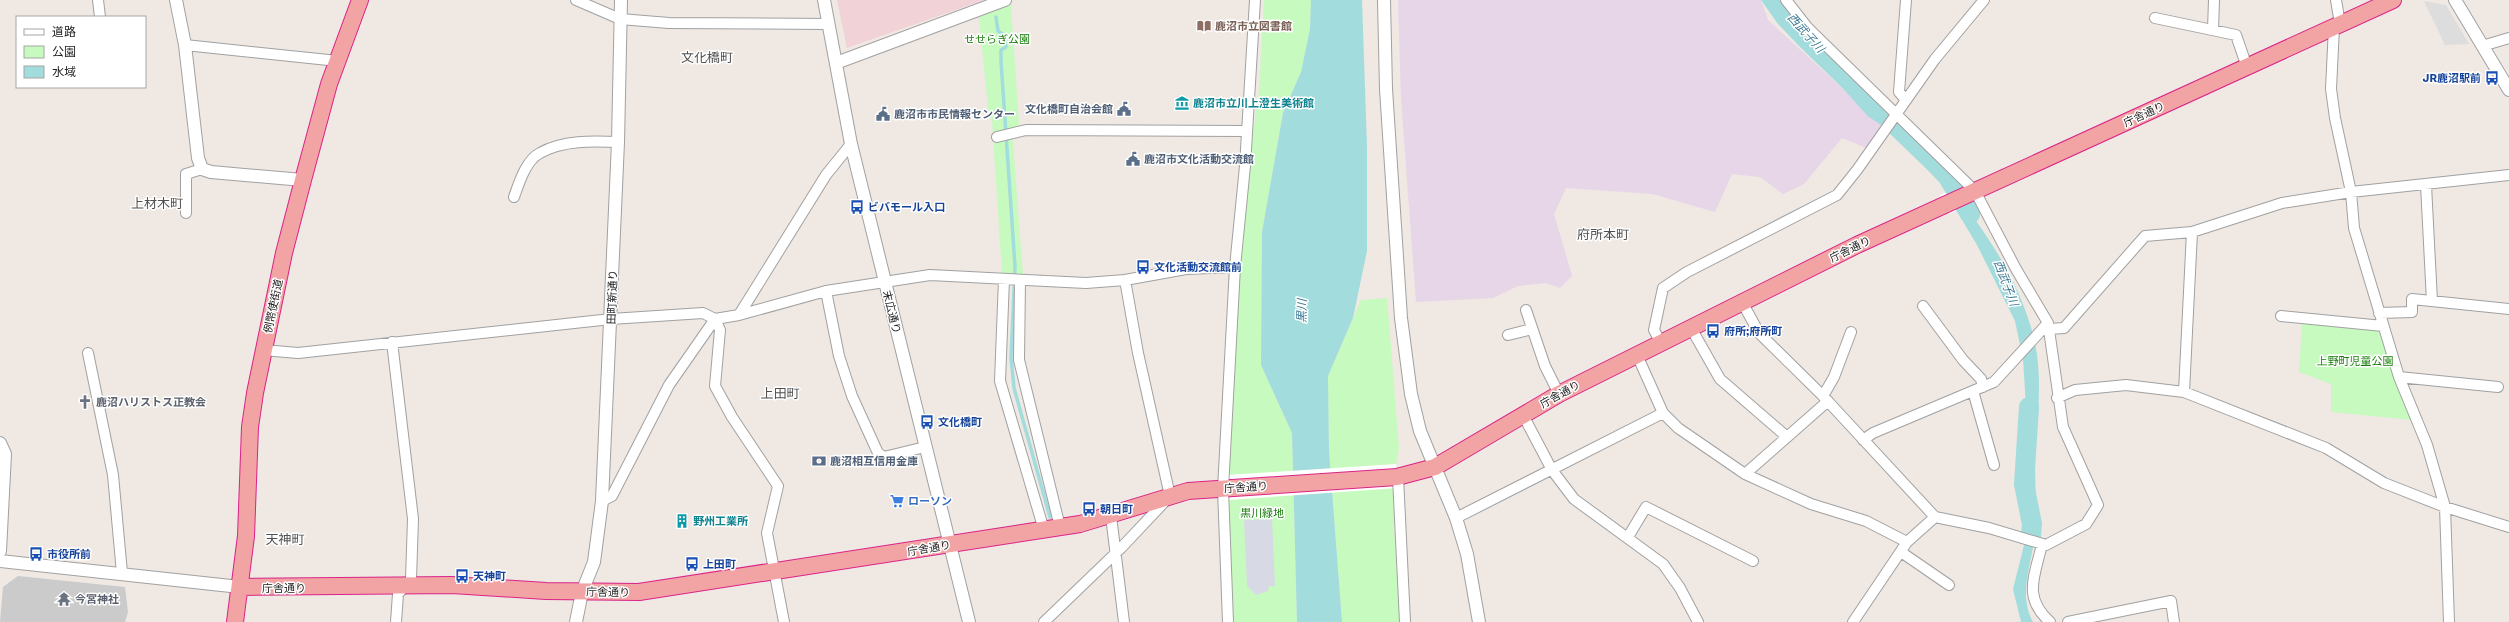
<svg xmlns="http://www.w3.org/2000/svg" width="2509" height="622" viewBox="0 0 2509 622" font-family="'Work Sans','Noto Sans JP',sans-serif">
<rect width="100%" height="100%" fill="#efe8e3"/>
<!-- commercial -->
<path fill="#f0d2d7" d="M 837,0 L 984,0 L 847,48 Z"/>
<!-- industrial -->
<path fill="#e7d5e8" d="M 1398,0 L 1761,0 L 1768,20 L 1888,130 L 1874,151 L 1842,138 L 1804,184 L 1783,194 L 1760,177 L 1732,174 L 1715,212 L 1653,194 L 1566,188 L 1554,214 L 1572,276 L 1560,288 L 1546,283 L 1518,286 L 1493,298 L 1416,302 L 1401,98 Z"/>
<!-- religious -->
<path fill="#cbcbcb" d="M 18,576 L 125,587 L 128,612 L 125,622 L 0,622 L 3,587 Z"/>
<!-- park -->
<path fill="#c7fabf" d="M 1264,0 L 1311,0 L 1310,29 L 1301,72 L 1283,113 L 1262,232 L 1261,365 L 1292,433 L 1297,622 L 1232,622 L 1227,475 L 1235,319 L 1248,169 L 1259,91 Z
M 1011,5 L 1019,124 L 1017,129 L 1012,131 L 1023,274 L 1002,273 L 992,120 L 989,118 L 979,17 Z
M 1387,298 L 1399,448 L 1396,464 L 1398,488 L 1395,500 L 1394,528 L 1400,622 L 1342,622 L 1329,451 L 1328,376 L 1361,300 Z
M 2302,323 L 2370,328 L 2381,331 L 2412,420 L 2331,412 L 2331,384 L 2299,372 Z"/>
<!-- parking -->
<path fill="#ddd" d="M 2424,1 L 2446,5 L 2469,44 L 2445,45 Z"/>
<!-- plaza -->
<path fill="#d7dae4" d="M 1272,519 L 1275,586 L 1269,586 L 1268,591 L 1256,595 L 1247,586 L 1244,520 Z"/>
<!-- water -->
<path fill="#a3dcdd" d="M 1311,0 L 1362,0 L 1367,147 L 1367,251 L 1353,318 L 1328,376 L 1329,451 L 1342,622 L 1297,622 L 1292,433 L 1261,365 L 1262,232 L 1283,113 L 1301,72 L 1310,29 Z
M 1761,0 L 1770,0 L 1777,10 C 1800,32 1822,55 1846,77 C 1918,147 2013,242 2035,343 C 2043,381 2037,422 2035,461 C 2035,484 2037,508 2035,532 C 2033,562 2017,593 2033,622 L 2021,622 L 2013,589 L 2029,525 L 2030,504 L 2024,484 L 2029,452 L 2023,359 L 2015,321 L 1977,245 L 1939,181 L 1801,48 L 1778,24 Z"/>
<!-- pier -->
<path fill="#fff" d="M 1963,185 L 1972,204 L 1949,214 L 1940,195 Z
M 1396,464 L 1398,488 L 1229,500 L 1227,475 Z"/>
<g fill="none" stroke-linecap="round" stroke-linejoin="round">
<!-- stream -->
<path stroke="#a3dcdd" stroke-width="3.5" d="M 996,17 L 998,31 L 1004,35 L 1006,47 L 1001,50 L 1001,61 L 1015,266 L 1011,358 L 1014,388 L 1050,517"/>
<!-- river -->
<path stroke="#a3dcdd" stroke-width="20" d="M 1776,0 L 1875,109 L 1902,127 L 1948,177 L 1970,214
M 2029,407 L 2024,484 L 2032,524 L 2031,536"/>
<defs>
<path id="minor" d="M 98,0 L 100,17
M 576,0 L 620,19 L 669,23 L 828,24
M 1906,0 L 1899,92 L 1906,100
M 2336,0 L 2340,24
M 2155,18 L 2236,35 L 2247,67
M 2334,27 L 2331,89 L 2335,118 L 2351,192 L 2354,228 L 2399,377 L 2427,445 L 2445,507 L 2449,622
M 2213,30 L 2214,0
M 185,45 L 338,61
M 2482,46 L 2509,38
M 997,137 L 1026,130 L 1246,131
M 2426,185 L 2432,301
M 514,197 C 519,183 526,160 540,153 C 563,140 592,141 618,142
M 186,213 L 186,174 L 202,169
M 1004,279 L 1000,381 L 1044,530
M 1020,280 L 1019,360 L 1060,527
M 826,291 L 839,356 L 852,396 L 878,453 L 884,457 L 925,447
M 1742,302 L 1759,333 L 1823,396 L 1935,517 L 1989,528 L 2046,545 L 2086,524 L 2098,505 L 2063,427 L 2048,323 L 2016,269 L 1975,191 L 1807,27 L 1786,0
M 1923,306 L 1963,360 L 1981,379 L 1983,387
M 1526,310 L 1545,366 L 1559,394
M 2379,313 L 2412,312 L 2412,299 L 2509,309
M 739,315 L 826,175 L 851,144
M 2281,316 L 2383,326
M 715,319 L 720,330 L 715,386 L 732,417 L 778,486 L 767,533 L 784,622
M 1691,328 L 1720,379 L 1786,436
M 2049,329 L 2064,328 L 2145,236 L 2192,232
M 1508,335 L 1532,329
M 392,342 L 413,519 L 411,579 L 398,594 L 396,622
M 1661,343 L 1654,330 L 1663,288 L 1687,272 L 1837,195 L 1857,170 L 1935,59 L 1984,0
M 263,350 L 298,353 L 611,319 L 703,313 L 715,319 L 739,315 L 826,291 L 930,275 L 1086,283 L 1125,280 L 1186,269 L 1235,267
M 88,353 L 113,475 L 122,573
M 1637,355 L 1663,413 L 1678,428 L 1745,474 L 1811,504 L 1866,521 L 1907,542
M 2399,377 L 2498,387
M 1973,391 L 1994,465
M 2184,392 L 2192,232 L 2282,203 L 2351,192 L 2509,175
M 1823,396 L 1834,377 L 1851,332
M 2057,398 L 2075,390 L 2126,385 L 2184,392 L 2326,448 L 2384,483 L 2445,507 L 2509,527
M 1523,415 L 1552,470 L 1574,499 L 1663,564 L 1680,588 L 1698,622
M 1863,440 L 1873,433 L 1994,382 L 2048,323
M 1745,474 L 1828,401
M 1398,477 L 1405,622
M 602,501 L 612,496 L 669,385 L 715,319
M 1111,516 L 1124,622
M 1456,518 L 1663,413
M 1628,537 L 1646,507 L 1753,561
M 2042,544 C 2035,576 2022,597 2050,622
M 1901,552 L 1949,585
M 1044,622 L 1121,548 L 1170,496 L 1138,353 L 1125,280
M 1228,622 L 1223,489 L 1235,267 L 1245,166 L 1255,0
M 1853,622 L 1907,542 L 1935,517
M 2068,622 L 2171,601 L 2174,622"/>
<path id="tertiary" d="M 176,0 L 185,45 L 198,158 L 202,169 L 211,172 L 303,180
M 824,0 L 851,144 L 969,622
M 1384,0 L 1386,89 L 1401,318 L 1411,394 L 1420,431 L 1456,518 L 1467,554 L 1479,622
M 2455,0 L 2509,90
M 836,63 L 1005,0
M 0,443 L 5,454 L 0,551
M 0,561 L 240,587
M 576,622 L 582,592 L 594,562 L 602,501 L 618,142 L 621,0"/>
<path id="trunk" d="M 240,587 L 452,585 L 546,591 L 639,592 L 1080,524 L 1188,491 L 1397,477 L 1435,467 L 1559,394 L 1857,245 L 2393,0
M 235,622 L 246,536 L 250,427 L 255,393 L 284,253 L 303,180 L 329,84 L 360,0"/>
</defs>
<!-- minor casing -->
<use href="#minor" stroke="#a1a1a1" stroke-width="12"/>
<!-- tertiary casing -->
<use href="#tertiary" stroke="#a1a1a1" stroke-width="14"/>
<!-- trunk casing -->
<use href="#trunk" stroke="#da2388" stroke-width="18"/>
<!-- minor -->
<use href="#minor" stroke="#fff" stroke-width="10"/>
<!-- tertiary -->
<use href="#tertiary" stroke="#fff" stroke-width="12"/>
<!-- trunk -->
<use href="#trunk" stroke="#f2a4a4" stroke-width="16"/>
</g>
<!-- icons -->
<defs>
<symbol id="library-bare" viewBox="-9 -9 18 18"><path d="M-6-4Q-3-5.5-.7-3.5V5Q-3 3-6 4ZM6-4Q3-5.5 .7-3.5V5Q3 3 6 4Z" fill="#8d6e63" stroke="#fff" stroke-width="2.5" paint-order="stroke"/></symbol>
<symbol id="bus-bare" viewBox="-9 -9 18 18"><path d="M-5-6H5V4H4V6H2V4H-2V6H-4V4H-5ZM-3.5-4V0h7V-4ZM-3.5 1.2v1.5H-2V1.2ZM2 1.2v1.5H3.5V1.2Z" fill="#1a4fb4" stroke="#fff" stroke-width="2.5" paint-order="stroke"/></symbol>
<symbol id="museum-bare" viewBox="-9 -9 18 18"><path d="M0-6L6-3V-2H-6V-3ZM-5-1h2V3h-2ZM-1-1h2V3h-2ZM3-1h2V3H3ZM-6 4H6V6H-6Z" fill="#0f9aa8" stroke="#fff" stroke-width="2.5" paint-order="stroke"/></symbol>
<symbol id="civic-bare" viewBox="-9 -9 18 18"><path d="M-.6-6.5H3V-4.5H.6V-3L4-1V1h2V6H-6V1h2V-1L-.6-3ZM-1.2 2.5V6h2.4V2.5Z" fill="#5c6f8a" stroke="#fff" stroke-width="2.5" paint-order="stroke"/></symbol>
<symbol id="church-bare" viewBox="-9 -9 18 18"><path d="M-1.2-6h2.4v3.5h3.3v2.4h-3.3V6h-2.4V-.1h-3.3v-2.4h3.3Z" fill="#6b7280" stroke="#fff" stroke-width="2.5" paint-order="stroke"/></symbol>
<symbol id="bank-bare" viewBox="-9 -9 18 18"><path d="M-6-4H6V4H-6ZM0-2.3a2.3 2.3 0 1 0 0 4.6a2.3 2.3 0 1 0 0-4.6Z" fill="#5c6f8a" stroke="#fff" stroke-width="2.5" paint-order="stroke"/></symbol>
<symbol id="supermarket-bare" viewBox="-9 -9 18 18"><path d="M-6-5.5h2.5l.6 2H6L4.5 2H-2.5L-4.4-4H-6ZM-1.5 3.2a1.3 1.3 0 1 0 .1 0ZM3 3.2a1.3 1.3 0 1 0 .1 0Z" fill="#3f7fe0" stroke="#fff" stroke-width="2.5" paint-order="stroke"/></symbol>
<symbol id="building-bare" viewBox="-9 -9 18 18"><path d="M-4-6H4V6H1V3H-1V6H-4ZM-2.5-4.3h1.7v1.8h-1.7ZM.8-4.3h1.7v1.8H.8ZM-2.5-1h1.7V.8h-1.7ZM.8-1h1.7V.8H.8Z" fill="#0f9aa8" stroke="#fff" stroke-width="2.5" paint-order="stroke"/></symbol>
<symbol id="temple-bare" viewBox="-9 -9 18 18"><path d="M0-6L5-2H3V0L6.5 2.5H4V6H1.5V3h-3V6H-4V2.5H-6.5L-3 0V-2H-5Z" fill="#6b7280" stroke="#fff" stroke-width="2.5" paint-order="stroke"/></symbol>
</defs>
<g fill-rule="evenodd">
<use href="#library-bare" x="1194" y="16" width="20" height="20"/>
<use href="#bus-bare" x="2482" y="68" width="20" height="20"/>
<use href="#museum-bare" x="1172" y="93" width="20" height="20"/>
<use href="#civic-bare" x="1114" y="99" width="20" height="20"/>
<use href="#civic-bare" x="873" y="104" width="20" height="20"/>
<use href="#civic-bare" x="1123" y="149" width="20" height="20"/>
<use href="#bus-bare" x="847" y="197" width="20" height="20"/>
<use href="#bus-bare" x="1133" y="257" width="20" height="20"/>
<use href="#bus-bare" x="1703" y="321" width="20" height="20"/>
<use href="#church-bare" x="75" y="392" width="20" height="20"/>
<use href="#bus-bare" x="917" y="412" width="20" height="20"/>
<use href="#bank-bare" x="809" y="451" width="20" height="20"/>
<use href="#supermarket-bare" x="887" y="491" width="20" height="20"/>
<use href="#bus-bare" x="1079" y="499" width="20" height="20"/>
<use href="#building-bare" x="672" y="511" width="20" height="20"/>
<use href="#bus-bare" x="26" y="544" width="20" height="20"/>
<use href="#bus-bare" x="682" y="554" width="20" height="20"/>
<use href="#bus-bare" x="452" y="566" width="20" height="20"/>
<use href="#temple-bare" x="54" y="589" width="20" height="20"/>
</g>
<g text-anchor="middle" stroke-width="3" stroke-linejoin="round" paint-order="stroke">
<!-- education labels -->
<g font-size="11" font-weight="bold" fill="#785e54" stroke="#fff" text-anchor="start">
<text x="1215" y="30">鹿沼市立図書館</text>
</g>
<!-- park labels -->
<g font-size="11" fill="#197c0b" stroke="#fff">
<text x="997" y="43">せせらぎ公園</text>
<text x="2355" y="365">上野町児童公園</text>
<text x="1262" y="517">黒川緑地</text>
</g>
<!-- transit labels -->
<g font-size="11" font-weight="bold" fill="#164399" stroke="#fff" text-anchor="start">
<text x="2481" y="82" text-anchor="end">JR鹿沼駅前</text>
<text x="868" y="211">ビバモール入口</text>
<text x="1154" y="271">文化活動交流館前</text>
<text x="1724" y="335">府所;府所町</text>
<text x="938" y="426">文化橋町</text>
<text x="1100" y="513">朝日町</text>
<text x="47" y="558">市役所前</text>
<text x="703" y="568">上田町</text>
<text x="473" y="580">天神町</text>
</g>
<!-- culture labels -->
<g font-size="11" font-weight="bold" fill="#0d838f" stroke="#fff" text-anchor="start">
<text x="1193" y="107">鹿沼市立川上澄生美術館</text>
<text x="693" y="525">野州工業所</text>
</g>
<!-- service labels -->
<g font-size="11" font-weight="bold" fill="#4e5e75" stroke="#fff" text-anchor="start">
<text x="1113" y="113" text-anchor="end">文化橋町自治会館</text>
<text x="894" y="118">鹿沼市市民情報センター</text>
<text x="1144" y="163">鹿沼市文化活動交流館</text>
<text x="830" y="465">鹿沼相互信用金庫</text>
</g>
<!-- street labels -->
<g font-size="11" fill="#1d1d1d" stroke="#fff">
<text transform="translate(2144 114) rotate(-25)" y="4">庁舎通り</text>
<text transform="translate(1850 249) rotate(-26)" y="4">庁舎通り</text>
<text transform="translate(612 297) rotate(-88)" y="4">田町新通り</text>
<text transform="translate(273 306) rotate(-78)" y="4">例幣使街道</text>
<text transform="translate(892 312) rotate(76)" y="4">末広通り</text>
<text transform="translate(1560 394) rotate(-29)" y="4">庁舎通り</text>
<text transform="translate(1246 487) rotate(-4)" y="4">庁舎通り</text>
<text transform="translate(929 548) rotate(-10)" y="4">庁舎通り</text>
<text x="284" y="592">庁舎通り</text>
<text transform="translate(608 592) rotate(1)" y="4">庁舎通り</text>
</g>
<!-- worship labels -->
<g font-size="11" font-weight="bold" fill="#5b616d" stroke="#fff" text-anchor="start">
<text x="96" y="406">鹿沼ハリストス正教会</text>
<text x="75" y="603">今宮神社</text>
</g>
<!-- shop labels -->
<g font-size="11" font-weight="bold" fill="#366cbe" stroke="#fff" text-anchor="start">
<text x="908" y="505">ローソン</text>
</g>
<!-- water labels -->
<g font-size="12" font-style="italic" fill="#417d96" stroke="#fff">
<text transform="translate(1806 33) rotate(48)" y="4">西武子川</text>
<text transform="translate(2006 283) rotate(69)" y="4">西武子川</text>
<text transform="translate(1302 311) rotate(-89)" y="4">黒川</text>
</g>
<!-- quarter labels -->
<g font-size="13" fill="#505050" stroke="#fff">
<text x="707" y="62">文化橋町</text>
<text x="157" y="208">上材木町</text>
<text x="1603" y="239">府所本町</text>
<text x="780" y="398">上田町</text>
<text x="285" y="544">天神町</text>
</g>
</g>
<!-- legend -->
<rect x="16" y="16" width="130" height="72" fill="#ffffff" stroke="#a5a5a5"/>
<rect x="24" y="29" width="20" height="6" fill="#ffffff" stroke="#a5a5a5"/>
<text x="52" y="36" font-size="12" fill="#1d1d1d">道路</text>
<rect x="24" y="46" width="20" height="12" fill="#c7fabf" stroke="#a5a5a5"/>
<text x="52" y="56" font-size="12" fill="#1d1d1d">公園</text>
<rect x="24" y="66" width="20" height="12" fill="#a3dcdd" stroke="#a5a5a5"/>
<text x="52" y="76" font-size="12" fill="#1d1d1d">水域</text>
</svg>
